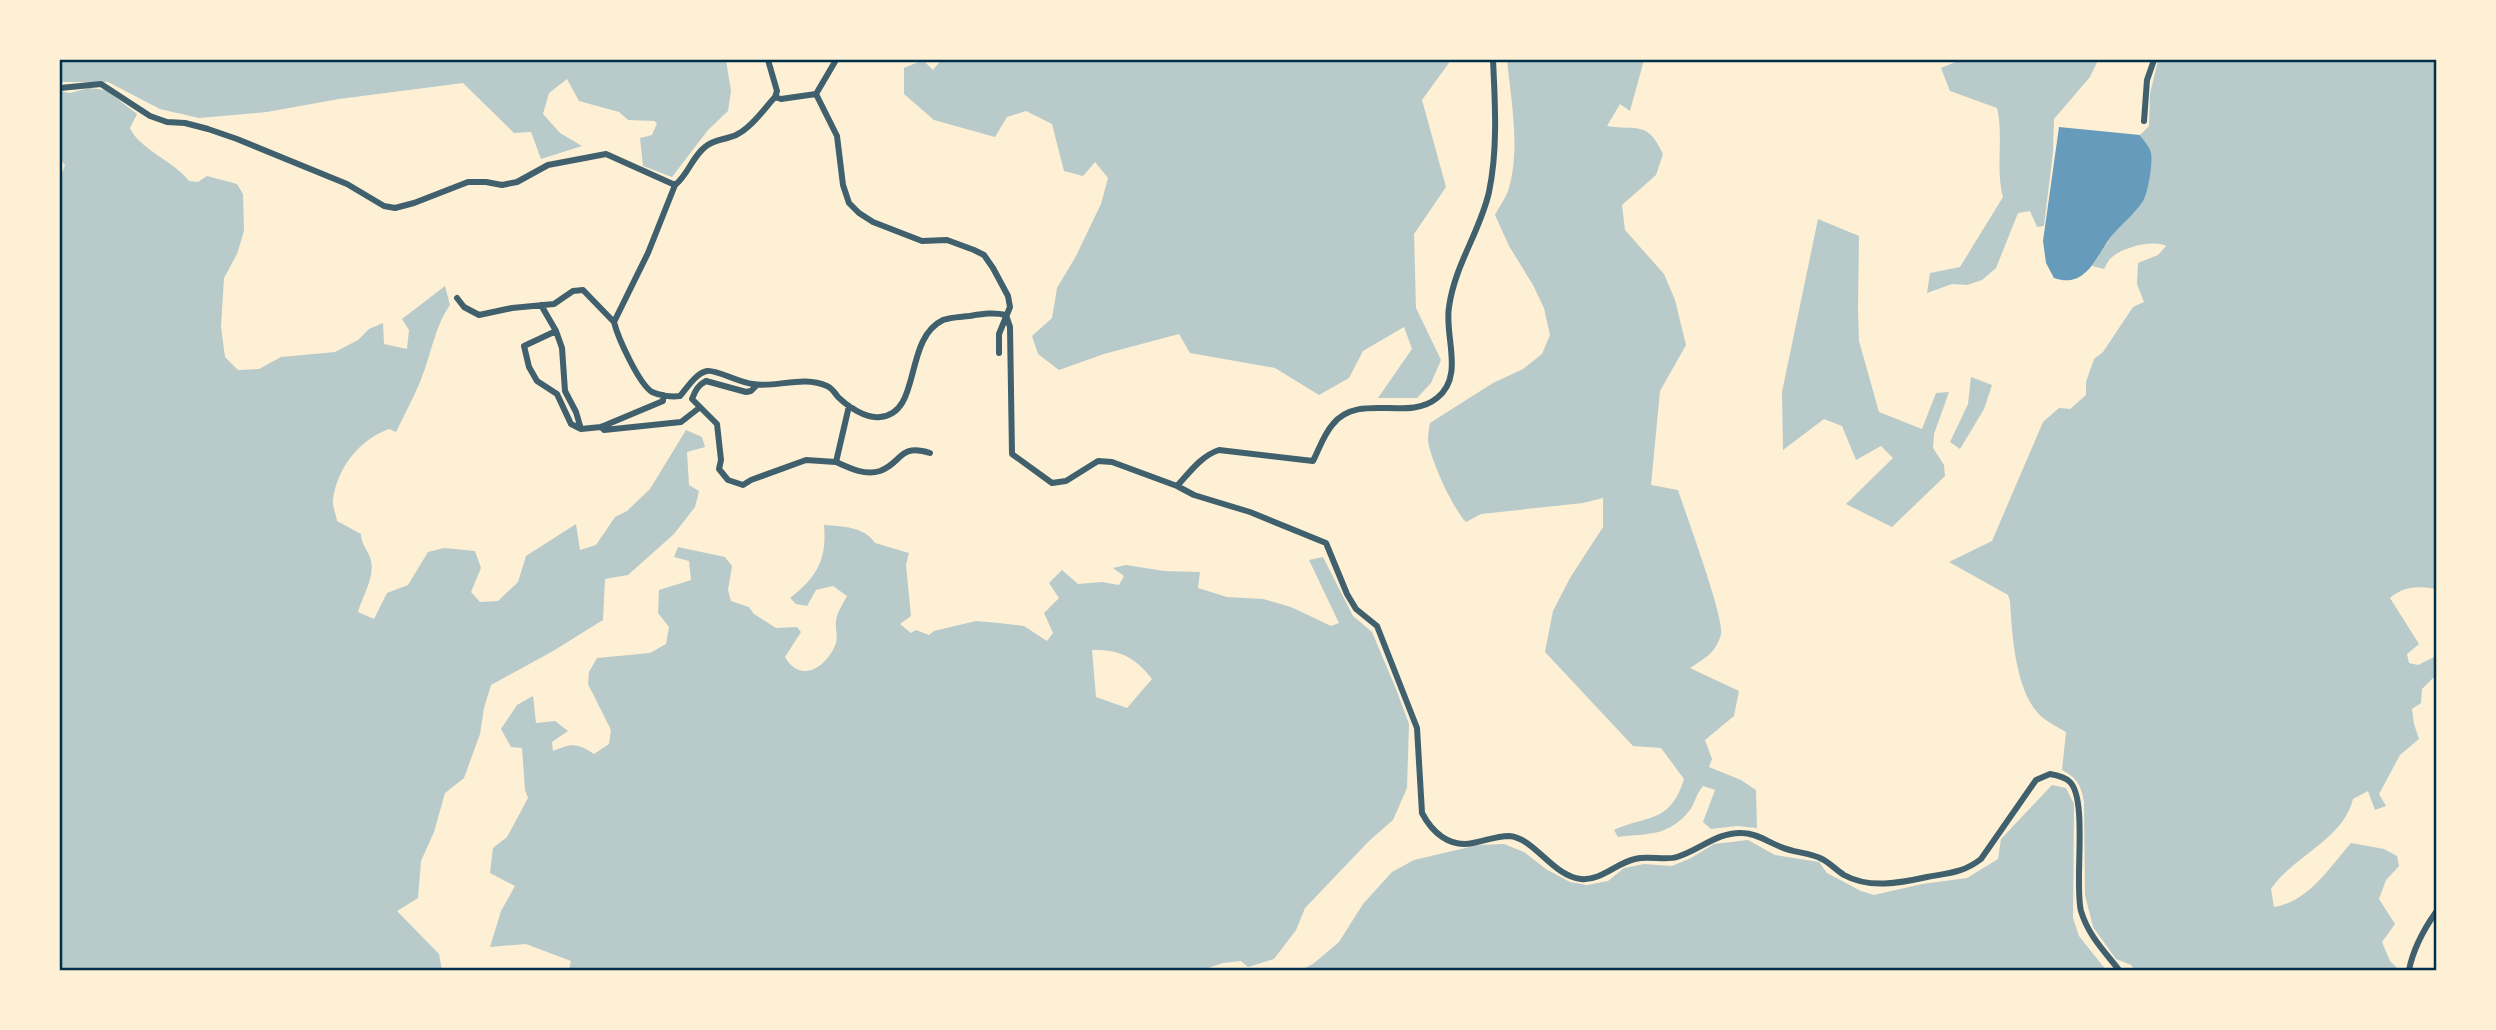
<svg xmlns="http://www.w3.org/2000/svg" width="2496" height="1030" viewBox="0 0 2496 1030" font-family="Mulish,sans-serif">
<rect width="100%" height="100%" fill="#fdf0d5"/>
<!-- green -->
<path fill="#b9caca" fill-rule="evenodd" d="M 60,60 L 726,60 L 731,91 L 728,111 L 708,130 L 672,177 L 643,166 L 640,138 L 652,135 L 657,123 L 654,121 L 628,120 L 619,112 L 579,101 L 567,79 L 549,93 L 543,114 L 560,133 L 582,146 L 541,159 L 531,132 L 514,133 L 463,83 L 339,99 L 267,112 L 199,118 L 160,109 L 108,82 L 60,82 Z
M 923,60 L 933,70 L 941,60 L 1451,60 L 1422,100 L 1446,187 L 1414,234 L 1416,308 L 1441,360 L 1431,383 L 1417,398 L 1378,398 L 1412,349 L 1404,327 L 1363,351 L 1349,378 L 1319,395 L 1275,368 L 1190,353 L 1179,334 L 1104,354 L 1059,370 L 1038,354 L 1032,336 L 1052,318 L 1057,288 L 1076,256 L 1101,204 L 1108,178 L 1095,162 L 1083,176 L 1064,171 L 1052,124 L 1026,111 L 1007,117 L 995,137 L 934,120 L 904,94 L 904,68 Z
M 1507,60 L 1644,60 L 1630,111 L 1620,104 L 1607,126 C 1638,131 1647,120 1663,154 L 1656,175 L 1622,205 L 1625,230 L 1664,274 L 1675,300 L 1686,345 L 1660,391 L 1651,485 L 1678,490 C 1685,512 1725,619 1721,634 C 1716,653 1705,658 1690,668 L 1739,691 L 1734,716 L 1705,740 L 1712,759 L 1709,767 L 1741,780 L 1756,790 L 1757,828 L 1737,826 L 1711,829 L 1703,822 L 1715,790 L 1703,786 C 1696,794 1695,803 1690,810 C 1668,837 1649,833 1618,837 L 1614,830 C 1651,814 1670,823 1684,779 L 1661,748 L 1633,746 L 1545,652 L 1553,611 L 1570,578 L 1603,527 L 1603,498 L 1583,503 L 1481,514 L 1466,522 C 1453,509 1430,459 1428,440 C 1428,435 1429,428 1430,423 L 1493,383 L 1523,369 L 1542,354 L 1550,335 L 1544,308 L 1533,285 L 1509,246 L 1495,215 C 1499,207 1505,199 1508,191 C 1521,151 1511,100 1507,60 Z
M 1960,60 L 2098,60 L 2090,77 L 2054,119 L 2053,152 L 2044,226 L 2037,227 L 2030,211 L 2018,213 L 1996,268 L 1982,280 L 1967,285 L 1952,284 L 1927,293 L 1930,273 L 1960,267 L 2003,197 C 1995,168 2004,137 1997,108 L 1950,91 L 1941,68 Z
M 2158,60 L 2436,60 L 2436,576 L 2434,578 L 2436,589 C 2418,586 2404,586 2390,598 L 2419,644 L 2407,654 L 2409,663 L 2418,665 L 2434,657 L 2436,659 L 2436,675 L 2422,689 L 2421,703 L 2412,709 L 2414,724 L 2419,739 L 2400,755 L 2379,794 L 2386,806 L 2375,810 L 2368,791 L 2353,799 C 2343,840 2293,856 2271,889 L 2274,907 C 2308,902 2330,867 2351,843 L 2384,849 L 2397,856 L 2399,866 L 2386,880 L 2379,899 L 2395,924 L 2382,942 L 2390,961 L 2399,970 L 2135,970 L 2131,965 L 2116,959 L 2093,927 L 2085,895 L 2084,802 C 2081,785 2077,778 2062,770 L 2066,732 C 2058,727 2049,723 2042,717 C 2015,694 2012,633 2010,601 L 2008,595 L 1949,562 L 1992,541 L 2043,422 L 2059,408 L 2070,409 L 2086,395 L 2086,382 L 2094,359 L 2103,352 L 2133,307 L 2144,302 L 2137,284 L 2138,263 L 2158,255 L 2166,246 C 2152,239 2120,248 2110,259 C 2107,262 2106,266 2104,269 L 2092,266 L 2111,237 L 2151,153 L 2140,135 L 2149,126 L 2150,94 Z
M 89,88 L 106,90 L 137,114 L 130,128 C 139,149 174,161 189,181 L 198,182 L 207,176 L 237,184 L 243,194 L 244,231 L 237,254 L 224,278 L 221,327 L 225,357 L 238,370 L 259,369 L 281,357 L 335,352 L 358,340 L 369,329 L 383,323 L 384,344 L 407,349 L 409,330 L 402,319 L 445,286 L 450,305 C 434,328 431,356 420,382 C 413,399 404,415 396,432 L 389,429 C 359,440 338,467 333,499 C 332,506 336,514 337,521 L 361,534 C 361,545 369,551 371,561 C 375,577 362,597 358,612 L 374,619 L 387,593 L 408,585 L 428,552 L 444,548 L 475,551 L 481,568 L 471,592 L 480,602 L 498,601 L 518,582 L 526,556 L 576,524 L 580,550 L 596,545 L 615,517 L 627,511 L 650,489 L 686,430 L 702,437 L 705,447 L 687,452 L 689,485 L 699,491 L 695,507 L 674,534 L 628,575 L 605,579 L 603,620 L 553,651 L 491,685 L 484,708 L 480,734 L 464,778 L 445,793 L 434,832 L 421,861 L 418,898 L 397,911 L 439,954 L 442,970 L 60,970 L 60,179 L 65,165 L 60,159 L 60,91 L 70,93 Z
M 1818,219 L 1859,236 L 1858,310 L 1859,341 L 1879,412 L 1922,429 L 1936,393 L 1949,392 L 1934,434 L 1933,448 L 1944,465 L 1945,476 L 1892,527 L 1846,504 L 1893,458 L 1881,446 L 1856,460 L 1842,426 L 1824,419 L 1783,450 L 1782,392 Z
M 1971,377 L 1992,385 L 1984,409 L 1960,449 L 1950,442 L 1968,404 Z
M 824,525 C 842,526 865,527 875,543 L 909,553 L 906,565 L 911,616 L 900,624 L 911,633 L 916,630 L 929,635 L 934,631 L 976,621 L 999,623 L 1024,626 L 1047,641 L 1053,633 L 1044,613 L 1059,598 L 1049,583 L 1062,570 L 1078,584 L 1102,582 L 1119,585 L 1124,576 L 1113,568 L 1126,565 L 1164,571 L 1200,572 L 1198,588 L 1227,597 L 1263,599 L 1291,607 L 1331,626 L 1339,623 L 1309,560 L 1323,557 L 1353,616 L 1372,632 L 1396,689 L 1409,724 L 1407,788 L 1393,820 L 1369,841 L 1305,908 L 1296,930 L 1274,959 L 1248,967 L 1241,961 L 1223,963 L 1202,970 L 569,970 L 571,961 L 526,944 L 490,947 L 501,911 L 515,886 L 490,873 L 493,848 L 507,837 L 528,798 L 525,790 L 522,748 L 511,747 L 501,729 L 517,705 L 533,696 L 536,723 L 555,721 L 568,731 L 552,742 L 553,751 C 573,743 576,743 594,754 L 609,744 L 611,730 L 588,684 L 589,672 L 597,658 L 650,653 L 666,644 L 669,627 L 658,613 L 659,590 L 691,580 L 689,561 L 674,557 L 678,547 L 725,557 L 732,566 L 728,590 L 731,601 L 749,607 L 754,614 L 776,628 L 797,627 L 801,632 L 785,657 C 801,685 828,666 836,643 C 838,636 835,628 836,621 C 837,612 843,604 847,596 L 833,586 L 816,590 L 807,606 L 796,604 L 790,598 C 817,577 827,560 824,525 ZM 1092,650 C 1119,649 1135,657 1152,679 L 1127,708 L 1096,697 Z
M 2052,785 L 2066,788 L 2074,804 L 2073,918 L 2079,936 L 2106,970 L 1301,970 L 1313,964 L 1339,942 L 1363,904 L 1392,872 L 1414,860 L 1478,845 L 1504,844 L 1524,852 L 1546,869 L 1570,882 L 1587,885 L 1608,881 L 1624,868 L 1644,864 L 1672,866 L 1691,858 L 1714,844 L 1748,840 L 1775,855 L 1819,862 L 1827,873 L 1861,891 L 1874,895 L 1922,884 L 1967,878 L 1998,859 L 2001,839 Z"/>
<!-- water -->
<path fill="#669bbc" d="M 2059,127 L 2140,135 C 2143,140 2150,147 2151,153 C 2153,163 2148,193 2143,201 C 2134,215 2120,225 2110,238 C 2095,259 2085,289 2054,278 L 2046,263 L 2043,241 Z"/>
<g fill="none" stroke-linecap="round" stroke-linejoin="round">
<!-- minor -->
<path stroke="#3f606c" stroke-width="6" d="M 768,60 L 777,91 L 775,97 C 764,109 751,128 736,135 C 725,140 714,139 705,147 C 692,157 688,175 675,185 L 648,253 L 614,322 C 618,338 639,384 652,392 C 660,396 672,397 680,396 C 687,388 696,373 707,371 C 715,369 740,383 753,384 C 777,388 803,375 827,386 C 832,388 834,392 838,397 C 847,406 866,419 880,417 C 922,414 903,339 943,320 C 951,317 961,317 969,316 C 982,314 993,312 1006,315
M 60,88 L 101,84 L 150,116 L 167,122 L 185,123 L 208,129 L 237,139 L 347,184 L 384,206 L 395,208 L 414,203 L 468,182 L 486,182 L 502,185 L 517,182 L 548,165 L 606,154 L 675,185
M 816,94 L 837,136 L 843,185 L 849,203 L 859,213 L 873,222 L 922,241 L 947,240 L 974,250 L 984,255 L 993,268 L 1008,296 L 1010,307 L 999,334 L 999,353
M 775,97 L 781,99 L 816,94 L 836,60
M 2144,121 L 2147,80 L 2154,60
M 457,298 L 464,307 L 479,315 L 512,308 L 554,304 L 573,291 L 583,290 L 614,322
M 541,305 L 556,331 L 562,348 L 565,391 L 576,412 L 581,429 L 601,427 L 663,401 L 663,395
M 1006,315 L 1010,327 L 1012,454 L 1052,483 L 1066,481 L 1098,461 L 1112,462 L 1177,486 L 1194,495 L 1250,512 L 1326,543 L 1347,594 L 1356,609 L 1377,626 L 1417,728 L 1422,813 C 1432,832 1449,848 1473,843 C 1484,841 1497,836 1509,836 C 1535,838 1552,876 1581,879 C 1601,881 1616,863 1635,859 C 1649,855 1664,861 1677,857 C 1700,850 1717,832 1742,833 C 1756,833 1768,842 1781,847 C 1794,853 1809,852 1822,859 C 1830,863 1836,870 1844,875 C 1869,889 1900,883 1927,877 C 1948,873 1963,873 1981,859 L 2036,780 L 2050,774 C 2056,775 2066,778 2070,782 C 2088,800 2074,884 2081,911 C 2088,935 2105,952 2119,970
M 556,331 L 524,346 L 529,367 L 537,381 L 557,394 L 571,424 L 581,429
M 757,385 L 751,391 L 746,392 L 706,381 C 698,385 695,391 692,399 L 717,424 L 721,460 L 719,469 L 728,480 L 743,485 L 751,480 L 806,460 L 836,462
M 849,406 L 836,462 C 849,468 865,476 880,471 C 902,463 899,443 930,453
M 601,427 L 604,430 L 681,422 L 699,408
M 1177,486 C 1190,472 1201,456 1219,450 L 1313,461 C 1319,449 1324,434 1333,424 C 1359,392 1408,422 1437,398 C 1465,376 1444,336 1449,307 C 1455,264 1480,232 1489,192 C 1498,149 1495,103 1493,60
M 2409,970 C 2413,950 2424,929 2436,912"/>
</g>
<!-- border -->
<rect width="2496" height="1030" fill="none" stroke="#fdf0d5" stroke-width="122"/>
<rect x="61" y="61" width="2374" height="908" fill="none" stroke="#003049" stroke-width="2.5"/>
</svg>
